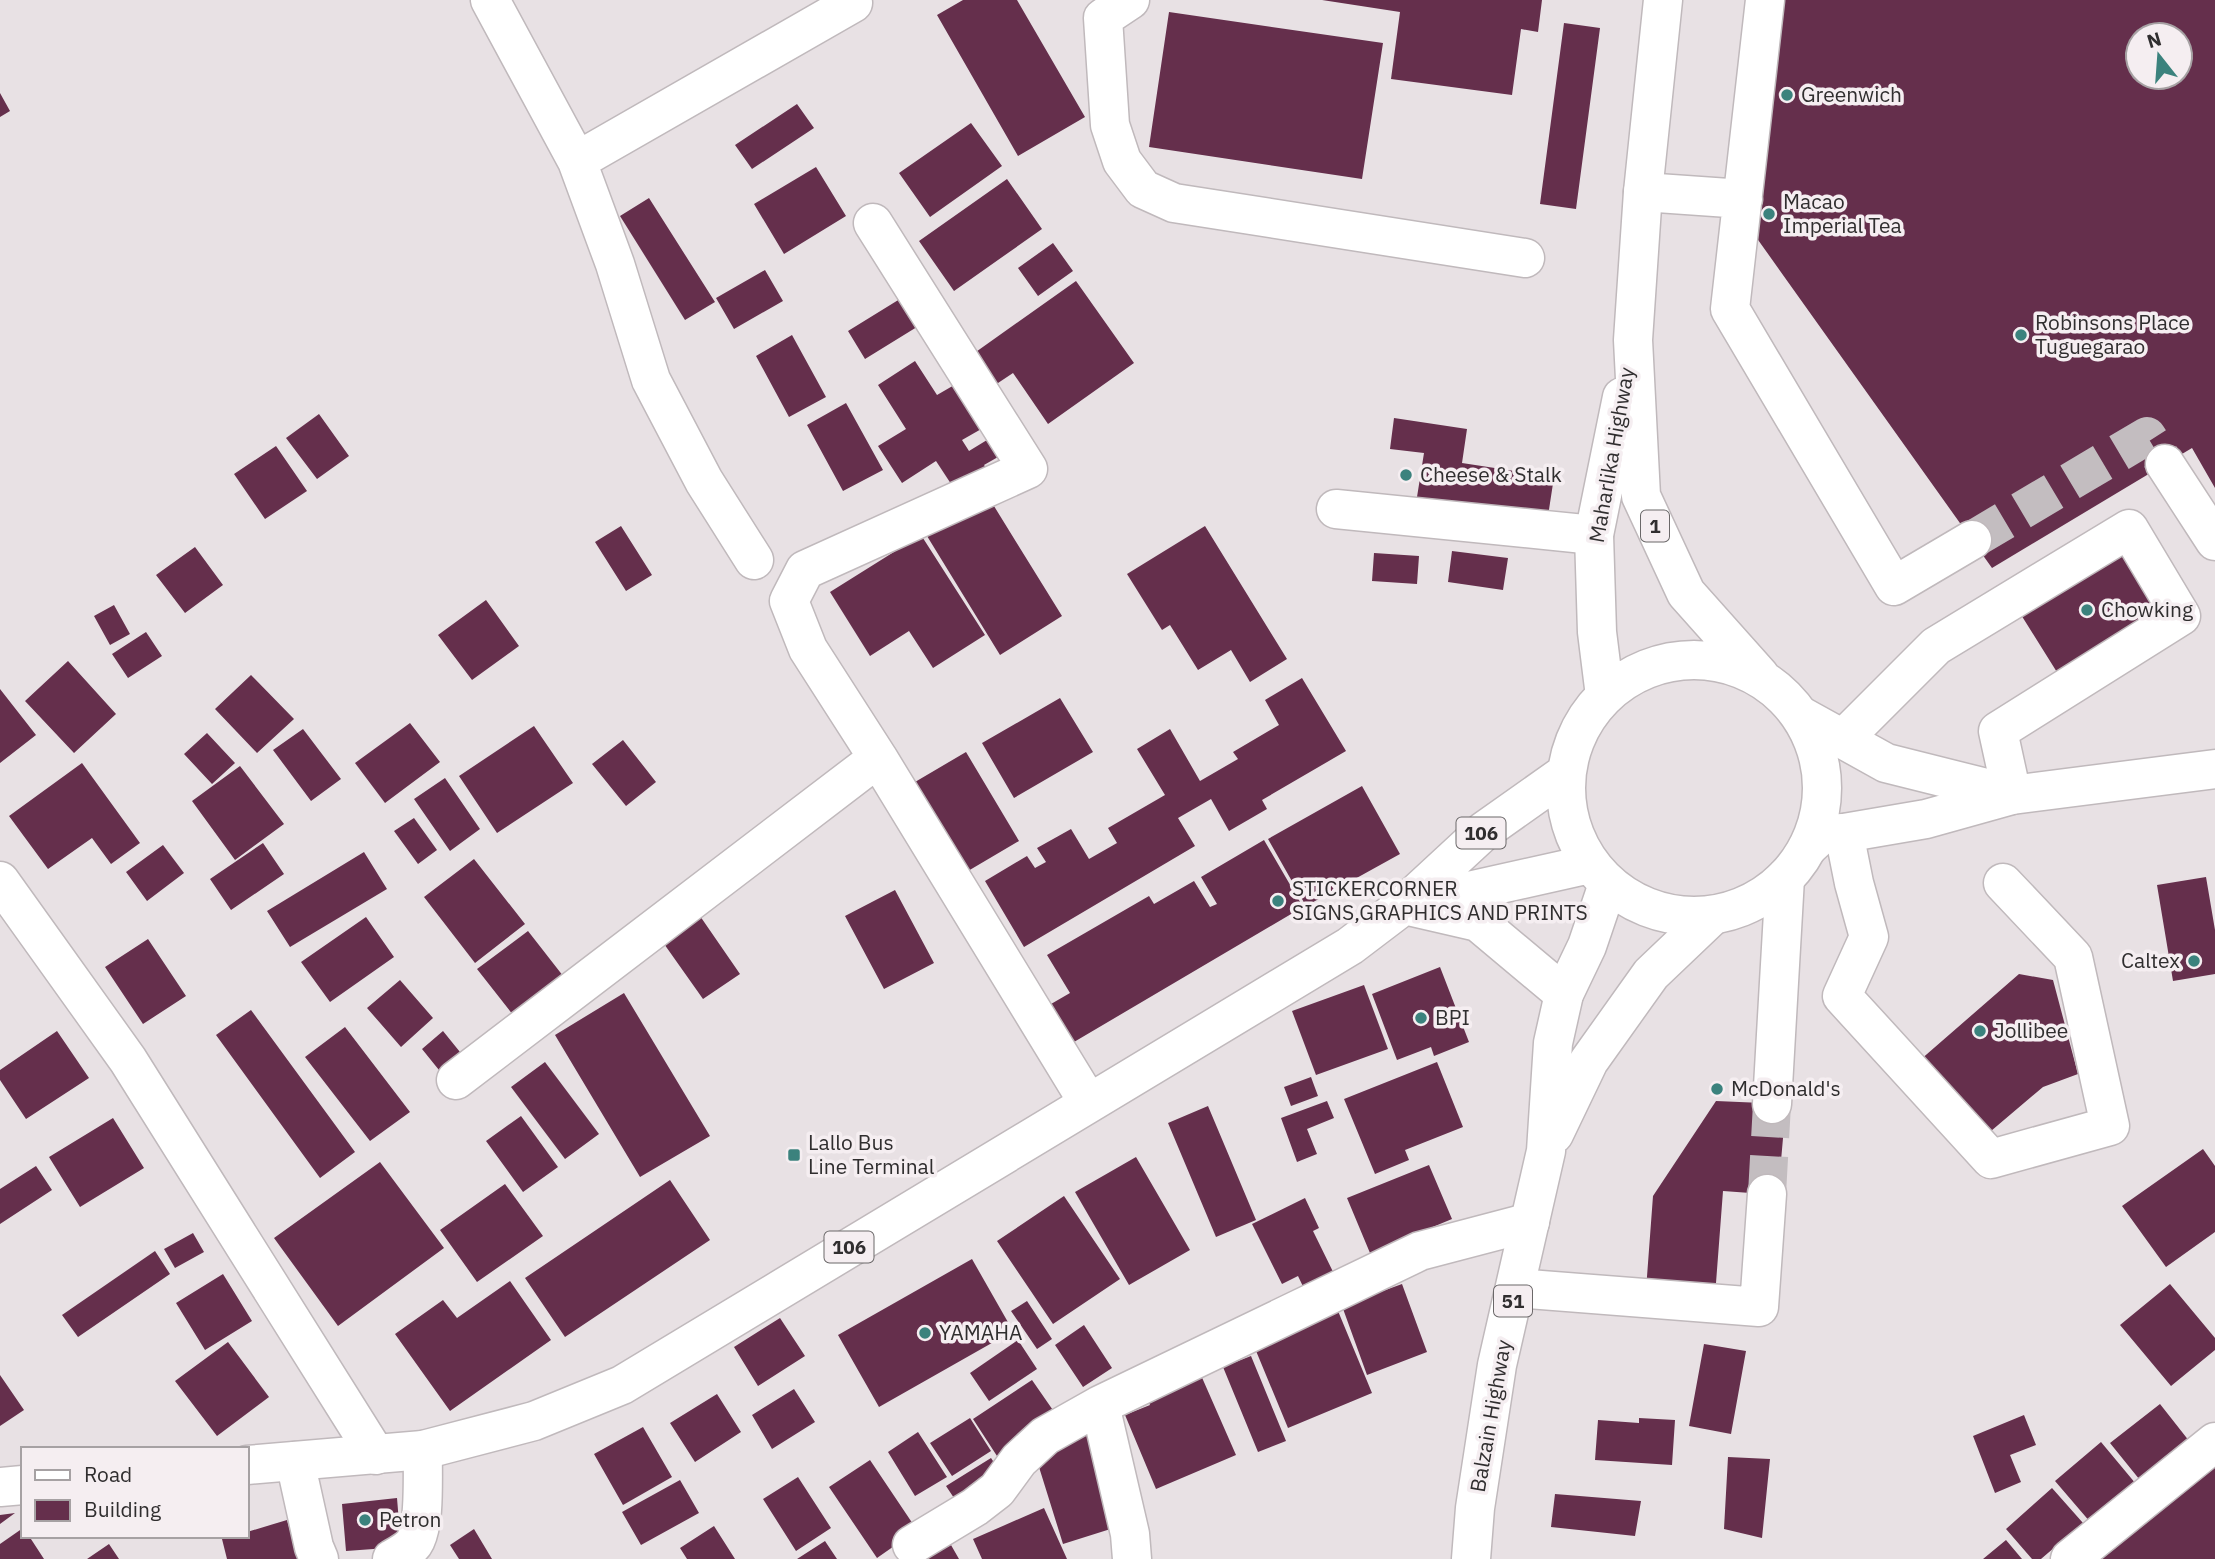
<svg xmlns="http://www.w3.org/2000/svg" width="2215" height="1559" viewBox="0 0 2215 1559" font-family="'IBM Plex Sans',sans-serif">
<rect width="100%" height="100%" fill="#e8e1e4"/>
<!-- building -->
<path fill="#652f4c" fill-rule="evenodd" d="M 963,0 L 1017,0 L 1085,117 L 1018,156 L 937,15 Z
M 1322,0 L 1542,0 L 1538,32 L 1521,29 L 1512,95 L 1391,79 L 1400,12 Z
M 1775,0 L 2215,0 L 2215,488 L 2192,448 L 1992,568 L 1746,223 ZM 2138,35 L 2180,35 L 2180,77 L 2138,77 Z
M 1169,12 L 1383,43 L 1362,179 L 1149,147 Z
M 1564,23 L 1600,28 L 1576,209 L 1540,204 Z
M 0,93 L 10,111 L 0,117 Z
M 797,104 L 814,128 L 752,169 L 735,145 Z
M 971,123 L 1002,166 L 930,217 L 899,173 Z
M 816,167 L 846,216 L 784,254 L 754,204 Z
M 1007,179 L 1042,229 L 954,291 L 919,241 Z
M 649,198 L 715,302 L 685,320 L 620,216 Z
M 1053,243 L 1073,271 L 1038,296 L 1018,268 Z
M 765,270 L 783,301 L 734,329 L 716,298 Z
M 1076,281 L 1134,363 L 1048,424 L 1013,373 L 995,385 L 973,354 Z
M 908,294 L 925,322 L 865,359 L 848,331 Z
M 792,335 L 826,397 L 789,417 L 756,356 Z
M 915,361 L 937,395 L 956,384 L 983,428 L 962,440 L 969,451 L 987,440 L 998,457 L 984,465 L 990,473 L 957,493 L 936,461 L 902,483 L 878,446 L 906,429 L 878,385 Z
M 846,403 L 883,470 L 843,491 L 807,425 Z
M 319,414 L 349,456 L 317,479 L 286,438 Z
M 1394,418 L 1467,429 L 1462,463 L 1554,477 L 1548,516 L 1417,497 L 1424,453 L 1390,449 Z
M 276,446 L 307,491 L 265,519 L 234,474 Z
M 989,498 L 1062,616 L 1000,655 L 927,536 Z
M 621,526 L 652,575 L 626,591 L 595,542 Z
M 1205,526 L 1287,659 L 1250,682 L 1231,650 L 1198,670 L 1170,625 L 1162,630 L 1127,574 Z
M 921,535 L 985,635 L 933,668 L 909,631 L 870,656 L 830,592 Z
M 2118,536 L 2166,611 L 2060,677 L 2013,602 Z
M 195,547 L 223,585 L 185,613 L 156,575 Z
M 1452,551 L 1508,558 L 1503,590 L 1448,582 Z
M 1374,553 L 1419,556 L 1417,584 L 1372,581 Z
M 486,600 L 519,646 L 472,680 L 438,635 Z
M 114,605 L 130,634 L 110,645 L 94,616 Z
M 146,632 L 162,656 L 128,678 L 112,654 Z
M 68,661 L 116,714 L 74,753 L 25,701 Z
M 251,675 L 294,719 L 257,753 L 215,709 Z
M 1302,678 L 1346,751 L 1262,800 L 1267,809 L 1229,831 L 1211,799 L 1178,818 L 1195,846 L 1024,947 L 985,881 L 1027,856 L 1035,868 L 1046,862 L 1037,848 L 1071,829 L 1089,859 L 1117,843 L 1108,828 L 1165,795 L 1137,749 L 1170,729 L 1200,781 L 1238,759 L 1233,752 L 1279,725 L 1265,700 Z
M 0,689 L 36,735 L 0,763 Z
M 1060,698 L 1093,752 L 1014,798 L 982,743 Z
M 410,723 L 440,762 L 385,803 L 355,763 Z
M 534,726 L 573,783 L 497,833 L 459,776 Z
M 303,729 L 341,779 L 311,801 L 273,750 Z
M 207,733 L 235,763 L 212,784 L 184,754 Z
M 623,740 L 656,782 L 626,806 L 592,764 Z
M 966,752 L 1019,841 L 968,871 L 915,782 Z
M 82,763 L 140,843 L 111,864 L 92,838 L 48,869 L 9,816 Z
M 240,766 L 284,824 L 235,860 L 192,801 Z
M 445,778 L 480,829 L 450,851 L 414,799 Z
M 1362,786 L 1400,854 L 1306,906 L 1268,839 Z
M 414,818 L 437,850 L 418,864 L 394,831 Z
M 1264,840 L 1303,907 L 1074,1042 L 1051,1004 L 1070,993 L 1047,955 L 1149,896 L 1154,904 L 1194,881 L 1210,907 L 1217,904 L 1201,877 Z
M 263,843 L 284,874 L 231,910 L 210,879 Z
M 163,845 L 184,873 L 147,901 L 126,872 Z
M 364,852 L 387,889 L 290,947 L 267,911 Z
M 474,859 L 525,924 L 475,963 L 424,897 Z
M 2206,877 L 2215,930 L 2215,974 L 2173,981 L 2157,885 Z
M 895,890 L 934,963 L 884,989 L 845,916 Z
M 700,916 L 740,974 L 703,999 L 662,941 Z
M 366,917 L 394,957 L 330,1002 L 301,962 Z
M 528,931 L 567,981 L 517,1020 L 477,969 Z
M 148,939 L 186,996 L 143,1024 L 105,967 Z
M 1440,967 L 1469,1042 L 1434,1056 L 1431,1047 L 1397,1060 L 1372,994 Z
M 2019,974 L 2053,980 L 2078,1074 L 2043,1087 L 1991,1131 L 1919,1061 Z
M 400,980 L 433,1018 L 401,1047 L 367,1008 Z
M 1364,985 L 1388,1049 L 1316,1075 L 1292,1011 Z
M 624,993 L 710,1136 L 640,1177 L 555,1035 Z
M 251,1010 L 355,1152 L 320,1178 L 216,1035 Z
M 345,1027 L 410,1112 L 370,1141 L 305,1057 Z
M 57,1031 L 89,1078 L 26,1119 L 0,1080 L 0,1070 Z
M 443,1031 L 464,1057 L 443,1075 L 422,1049 Z
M 545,1062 L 599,1134 L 565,1159 L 511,1087 Z
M 1437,1062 L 1463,1127 L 1405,1150 L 1409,1160 L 1375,1174 L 1344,1099 Z
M 1311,1077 L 1318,1096 L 1291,1106 L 1284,1087 Z
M 1327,1101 L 1334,1118 L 1307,1129 L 1317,1154 L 1297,1162 L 1281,1118 Z
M 1716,1101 L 1786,1104 L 1778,1195 L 1723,1191 L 1715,1296 L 1646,1290 L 1653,1196 Z
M 1208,1106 L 1256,1220 L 1216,1237 L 1168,1123 Z
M 521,1116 L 558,1167 L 523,1192 L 486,1141 Z
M 113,1118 L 144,1168 L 80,1207 L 49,1157 Z
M 2203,1149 L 2215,1166 L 2215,1232 L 2166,1267 L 2122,1206 Z
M 1136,1157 L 1190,1250 L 1129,1285 L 1075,1192 Z
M 380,1162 L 444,1248 L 338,1326 L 274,1238 Z
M 1429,1165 L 1452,1219 L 1370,1253 L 1347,1198 Z
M 36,1166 L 52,1190 L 0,1224 L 0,1189 Z
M 670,1180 L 710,1240 L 565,1337 L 525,1278 Z
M 505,1184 L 543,1236 L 477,1282 L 440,1230 Z
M 1064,1196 L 1120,1279 L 1053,1324 L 997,1241 Z
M 1305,1198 L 1319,1228 L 1313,1231 L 1340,1286 L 1310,1301 L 1298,1276 L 1282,1284 L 1252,1224 Z
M 193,1233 L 204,1252 L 175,1268 L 164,1249 Z
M 155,1251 L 170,1274 L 78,1337 L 62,1315 Z
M 972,1259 L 1013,1331 L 879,1407 L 838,1335 Z
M 223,1274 L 252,1321 L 205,1350 L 176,1303 Z
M 510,1281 L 551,1340 L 450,1411 L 395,1334 L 443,1300 L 457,1318 Z
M 1402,1284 L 1427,1352 L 1367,1375 L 1342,1306 Z
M 2170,1284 L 2215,1338 L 2215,1350 L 2171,1386 L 2120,1325 Z
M 1027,1301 L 1052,1339 L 1037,1349 L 1011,1311 Z
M 1338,1311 L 1372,1393 L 1288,1428 L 1254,1346 Z
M 780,1318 L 805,1356 L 758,1386 L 734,1347 Z
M 1084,1325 L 1112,1368 L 1083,1387 L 1055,1345 Z
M 1018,1340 L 1037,1369 L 989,1401 L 970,1373 Z
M 228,1342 L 269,1397 L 217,1436 L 175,1381 Z
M 1704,1344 L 1746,1351 L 1731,1434 L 1689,1426 Z
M 1251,1356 L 1286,1441 L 1258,1452 L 1223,1367 Z
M 1200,1373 L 1236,1455 L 1156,1489 L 1125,1415 L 1150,1405 L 1146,1396 Z
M 0,1375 L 24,1410 L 0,1426 Z
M 1032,1380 L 1057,1416 L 997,1456 L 973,1419 Z
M 794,1389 L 815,1422 L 772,1449 L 752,1415 Z
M 717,1394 L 741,1432 L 695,1462 L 670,1423 Z
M 2160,1404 L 2197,1451 L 2148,1490 L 2110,1443 Z
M 2024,1415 L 2036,1445 L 2010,1455 L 2021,1482 L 1995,1493 L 1973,1436 Z
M 970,1418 L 991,1451 L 952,1476 L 930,1443 Z
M 1639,1418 L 1675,1420 L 1672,1465 L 1595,1460 L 1598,1420 L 1639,1423 Z
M 643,1427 L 672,1477 L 623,1505 L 594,1454 Z
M 918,1432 L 947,1477 L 915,1496 L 888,1452 Z
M 1091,1433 L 1120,1526 L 1063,1544 L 1034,1451 Z
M 2101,1442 L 2136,1484 L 2091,1523 L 2055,1481 Z
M 2215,1448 L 2215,1559 L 2076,1559 Z
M 1728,1457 L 1770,1459 L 1762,1538 L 1724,1529 Z
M 991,1458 L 1003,1476 L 958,1504 L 946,1486 Z
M 870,1460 L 917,1530 L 877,1558 L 829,1487 Z
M 798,1477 L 831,1528 L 796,1551 L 763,1499 Z
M 680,1480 L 699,1513 L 641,1545 L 622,1512 Z
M 2052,1488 L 2083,1523 L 2041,1559 L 2032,1559 L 2006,1529 Z
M 1555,1494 L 1641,1501 L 1635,1536 L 1551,1527 Z
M 397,1498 L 401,1547 L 346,1551 L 342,1504 Z
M 1044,1508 L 1067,1559 L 982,1559 L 973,1539 Z
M 15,1513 L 0,1524 L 0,1515 Z
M 287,1520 L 298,1559 L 227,1559 L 222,1539 L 247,1536 L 247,1532 Z
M 714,1526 L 735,1559 L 687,1559 L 680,1548 Z
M 23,1528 L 23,1536 L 29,1536 L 44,1559 L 0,1559 L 0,1544 Z
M 474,1529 L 492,1559 L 459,1559 L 450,1545 Z
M 2006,1540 L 2022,1559 L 1983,1559 Z
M 825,1541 L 837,1559 L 797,1559 Z
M 109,1544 L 119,1559 L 87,1559 Z
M 951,1545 L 959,1559 L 924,1559 Z"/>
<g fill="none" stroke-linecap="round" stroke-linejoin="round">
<!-- minor-tunnel -->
<path stroke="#c3bdc0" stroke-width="38" stroke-dasharray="38 19" stroke-linecap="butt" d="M 1972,540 L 2147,436 L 2165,464
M 1767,1194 L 1772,1104"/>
<defs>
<path id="minor" d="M 490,0 L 577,161 L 615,264 L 651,380 L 704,481 L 754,560
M 1130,0 L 1103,18 L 1110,125 L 1122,161 L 1143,189 L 1174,203 L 1525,258
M 1765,0 L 1730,309 L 1894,586 L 1972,540
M 577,161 L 853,3 L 852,0
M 1643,192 L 1743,199
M 873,223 L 1028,469 L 805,570 L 789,601 L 808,649 L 878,758 L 1088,1102
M 2165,464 L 2215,541
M 1336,509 L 1594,535
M 1844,738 L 1936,646 L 2129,529 L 2181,616 L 1998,731 L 2012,795
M 1844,833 L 1854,883 L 1869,937 L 1842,996 L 1991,1159 L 2110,1126 L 2073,957 L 2003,883
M 0,881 L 128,1060 L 376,1455
M 456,1080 L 878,758
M 1772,1104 L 1785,878
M 1516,1288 L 1759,1307 L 1767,1194
M 295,1461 L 314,1547 L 319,1559
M 912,1545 L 975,1507 L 997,1490 L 1019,1460 L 1045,1436 L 1100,1405
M 392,1559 C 399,1555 409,1550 414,1543 C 426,1525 422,1472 423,1450
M 1132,1559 L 1130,1534 L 1100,1405 L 1420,1251 L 1530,1222
M 2070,1559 L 2215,1442"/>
<path id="major" d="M 1801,716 L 1886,763 L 2010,794
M 1808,847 L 1821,835 L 1844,833 L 1926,819 L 2012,795 L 2215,769
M 1554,1134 L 1589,1061 L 1651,974 L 1713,915
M 1471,1559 L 1475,1508 L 1497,1365 L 1546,1151 L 1553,1043 L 1564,994 L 1587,946 L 1608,884"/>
<path id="highway" d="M 1663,0 L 1643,192 L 1633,340 L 1641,496 L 1686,593 L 1760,676
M1566 788a128 128 0 1 1 256 0a128 128 0 1 1-256 0Z
M 1605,696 L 1597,632 L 1594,535 L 1622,397
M 1406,905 L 1590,864
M 1413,907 L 1478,922 L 1564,994
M 247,1465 L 423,1450 L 534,1421 L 622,1385 L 1350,946 L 1404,905 L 1484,831 L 1566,773
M 0,1487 L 23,1485"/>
</defs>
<!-- minor casing -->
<use href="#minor" stroke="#c0b9bc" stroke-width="41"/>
<!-- major casing -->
<use href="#major" stroke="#c0b9bc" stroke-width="41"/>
<!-- highway casing -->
<use href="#highway" stroke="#c0b9bc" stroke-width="41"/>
<!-- minor -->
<use href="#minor" stroke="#fff" stroke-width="38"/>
<!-- major -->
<use href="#major" stroke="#fff" stroke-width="38"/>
<!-- highway -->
<use href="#highway" stroke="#fff" stroke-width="38"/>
</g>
<!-- markers -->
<g fill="#3b827d" stroke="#f5eef1" stroke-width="2.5">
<circle cx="1787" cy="95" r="7"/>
<circle cx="1769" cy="214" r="7"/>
<circle cx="2021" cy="335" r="7"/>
<circle cx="1406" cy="475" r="7"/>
<circle cx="2087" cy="610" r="7"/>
<circle cx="1278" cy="901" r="7"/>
<circle cx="2194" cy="961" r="7"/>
<circle cx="1421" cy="1018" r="7"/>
<circle cx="1980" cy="1031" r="7"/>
<circle cx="1717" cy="1089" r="7"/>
<rect x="787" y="1148" width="14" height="14" rx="3.5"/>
<circle cx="925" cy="1333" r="7"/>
<circle cx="365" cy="1520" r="7"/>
</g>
<g text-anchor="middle" stroke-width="7" stroke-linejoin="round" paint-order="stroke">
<!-- shield labels -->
<g fill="#f5eef1" stroke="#6b6869" stroke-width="2">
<rect x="1641" y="510.5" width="28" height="31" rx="5"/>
<rect x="1456.5" y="817.5" width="49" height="31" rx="5"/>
<rect x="824.5" y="1231.5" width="49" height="31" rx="5"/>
<rect x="1494" y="1285.5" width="38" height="31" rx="5"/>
</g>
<g font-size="19" font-weight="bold" fill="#302e2f">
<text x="1655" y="533">1</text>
<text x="1481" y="840">106</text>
<text x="849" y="1254">106</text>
<text x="1513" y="1308">51</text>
</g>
<!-- poi labels -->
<g font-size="21" fill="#302e2f" stroke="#f5eef1" text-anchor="start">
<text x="1801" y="102">Greenwich</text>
<text x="1783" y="209">Macao<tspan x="1783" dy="24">Imperial Tea</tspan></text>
<text x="2035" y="330">Robinsons Place<tspan x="2035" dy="24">Tuguegarao</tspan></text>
<text x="1420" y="482">Cheese &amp; Stalk</text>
<text x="2101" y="617">Chowking</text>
<text x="1292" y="896">STICKERCORNER<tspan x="1292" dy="24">SIGNS,GRAPHICS AND PRINTS</tspan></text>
<text x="2180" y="968" text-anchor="end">Caltex</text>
<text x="1435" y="1025">BPI</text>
<text x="1994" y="1038">Jollibee</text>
<text x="1731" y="1096">McDonald's</text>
<text x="808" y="1150">Lallo Bus<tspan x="808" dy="24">Line Terminal</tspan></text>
<text x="939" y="1340">YAMAHA</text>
<text x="379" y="1527">Petron</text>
</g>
<!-- street labels -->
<g font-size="21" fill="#302e2f" stroke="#f5eef1">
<text transform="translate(1612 455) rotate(-80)" y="7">Maharlika Highway</text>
<text transform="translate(1491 1416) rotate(-80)" y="7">Balzain Highway</text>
</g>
</g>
<!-- legend -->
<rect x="21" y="1447" width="228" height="91" fill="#f5eef1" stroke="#a6a1a3" stroke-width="2"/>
<rect x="35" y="1470" width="35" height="10" fill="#ffffff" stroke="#a6a1a3" stroke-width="2"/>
<text x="84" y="1482" font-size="21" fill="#302e2f">Road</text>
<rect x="35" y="1500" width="35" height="21" fill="#652f4c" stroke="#a6a1a3" stroke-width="2"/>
<text x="84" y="1517" font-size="21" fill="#302e2f">Building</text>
<!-- north arrow -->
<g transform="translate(2159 56) rotate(343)"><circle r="33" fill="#f5eef1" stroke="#a6a1a3" stroke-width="2"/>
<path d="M0-5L12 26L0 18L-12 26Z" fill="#3b827d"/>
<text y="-10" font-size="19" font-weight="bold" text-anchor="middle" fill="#302e2f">N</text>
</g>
</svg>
